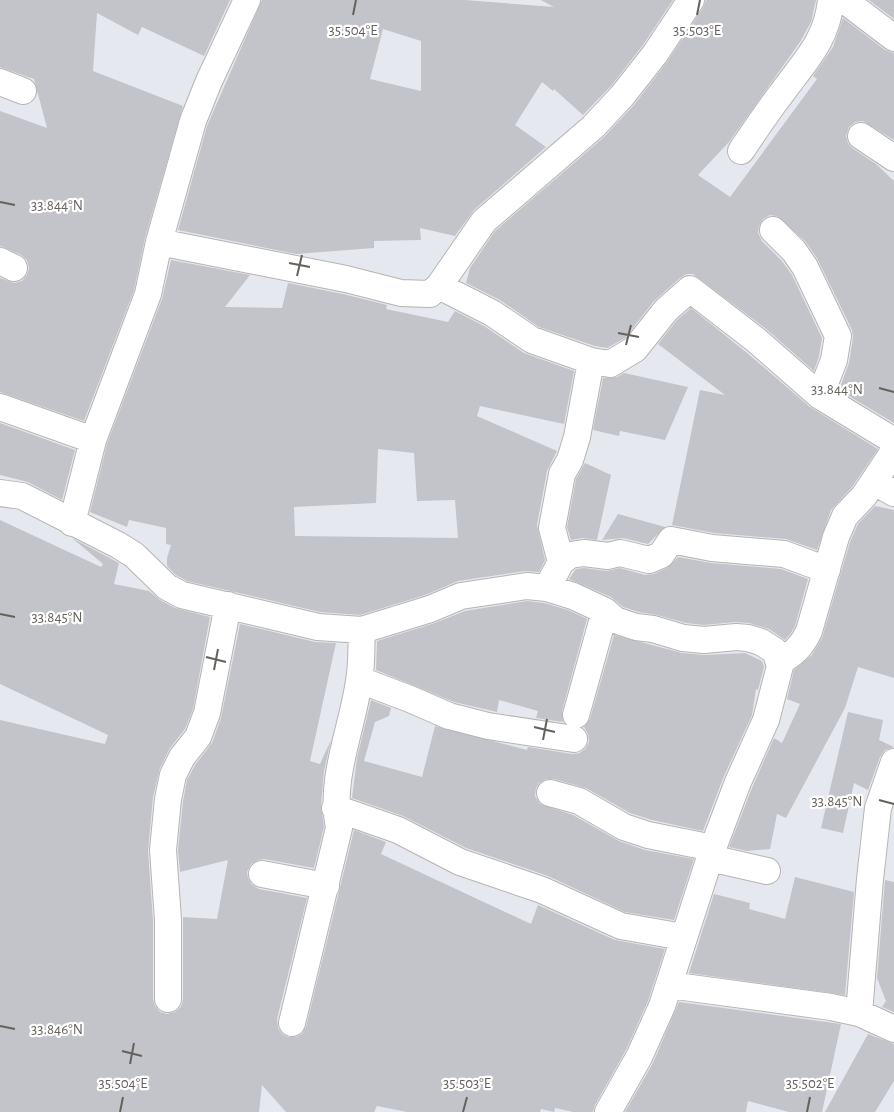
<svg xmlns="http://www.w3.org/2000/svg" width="894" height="1112" viewBox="0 0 894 1112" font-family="'Alegreya Sans',sans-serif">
<rect width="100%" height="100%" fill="#e6e8ef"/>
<!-- building -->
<path fill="#c2c4ca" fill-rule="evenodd" d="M 0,0 L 230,0 L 204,56 L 142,27 L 138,35 L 97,13 L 93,71 L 183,106 L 145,238 L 134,290 L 84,421 L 0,392 L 0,278 L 14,283 L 22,281 L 27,275 L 29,268 L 27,260 L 21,255 L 0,246 L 0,111 L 47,128 L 34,79 L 0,67 Z
M 262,0 L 465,0 L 554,7 L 541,0 L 673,0 L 643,45 L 611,86 L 583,115 L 554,89 L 553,91 L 542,82 L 515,125 L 546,147 L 474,210 L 455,236 L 420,228 L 421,240 L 374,241 L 374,248 L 296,254 L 178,230 L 207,126 ZM 383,29 L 421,41 L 421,91 L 370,79 Z
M 706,0 L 816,0 L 811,22 L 800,42 L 729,142 L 698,175 L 730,197 L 817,79 L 813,76 L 833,47 L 843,18 L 885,50 L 894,53 L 894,140 L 863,121 L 855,122 L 849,127 L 846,136 L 848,143 L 852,148 L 876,164 L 894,181 L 894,423 L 839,390 L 849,363 L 853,338 L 852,330 L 817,258 L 805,241 L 777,216 L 770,215 L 763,219 L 759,226 L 758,233 L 762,241 L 782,261 L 792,275 L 822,338 L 819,356 L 814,371 L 765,328 L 693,274 L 687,274 L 680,278 L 654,301 L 625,338 L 607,348 L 595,346 L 539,327 L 500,300 L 466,283 L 470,268 L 495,231 L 603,138 L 634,105 L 667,62 L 703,8 Z
M 869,0 L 894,0 L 894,19 Z
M 171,260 L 250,275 L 225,307 L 282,308 L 288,283 L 343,294 L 387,305 L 386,309 L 448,322 L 455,311 L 484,326 L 524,353 L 574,371 L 564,424 L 480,406 L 477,416 L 557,451 L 547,471 L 537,525 L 545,560 L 539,572 L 525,571 L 458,581 L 425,595 L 360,615 L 320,612 L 187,581 L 176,575 L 167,566 L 167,558 L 171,545 L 166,544 L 166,528 L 129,520 L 127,527 L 90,512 L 107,444 L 162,299 ZM 378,449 L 414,453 L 417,501 L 455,500 L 458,538 L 295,536 L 294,507 L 376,503 Z
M 691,308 L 746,352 L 810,407 L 878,449 L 852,487 L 831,510 L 817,550 L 786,539 L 714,533 L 672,525 L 700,390 L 725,395 L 658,344 L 677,320 Z
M 624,373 L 688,387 L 665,440 L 620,431 L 619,436 L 593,430 L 603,378 L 617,377 Z
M 0,423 L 75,450 L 62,500 L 28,482 L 0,475 Z
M 585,463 L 611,475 L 597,540 L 582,538 L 571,540 L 567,527 L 576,479 Z
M 875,506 L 894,510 L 894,678 L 858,667 L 845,708 L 786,818 L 777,814 L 770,849 L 747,851 L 729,847 L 752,788 L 774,738 L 782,743 L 800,704 L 787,699 L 794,670 L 812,655 L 822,638 L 850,542 L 858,524 Z
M 618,514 L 665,527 L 648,544 L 623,538 L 602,540 Z
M 0,520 L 101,567 L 103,564 L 72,538 L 119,563 L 114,584 L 149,591 L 160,600 L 175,608 L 210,617 L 193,709 L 185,729 L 170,748 L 160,768 L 153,797 L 148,851 L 153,921 L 153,999 L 155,1006 L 160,1012 L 167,1014 L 175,1012 L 181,1007 L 183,1000 L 183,917 L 217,919 L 228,860 L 180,872 L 178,850 L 183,801 L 187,780 L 195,765 L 212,743 L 221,718 L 240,624 L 315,642 L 336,643 L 310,761 L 320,764 L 331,740 L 324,771 L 321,804 L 324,827 L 314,868 L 264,859 L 258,860 L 251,864 L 247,872 L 248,878 L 252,885 L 259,889 L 307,898 L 277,1019 L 278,1028 L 282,1034 L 288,1037 L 296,1037 L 302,1034 L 306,1027 L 354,830 L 386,842 L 381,854 L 531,924 L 538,905 L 615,940 L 665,949 L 648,1001 L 626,1050 L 595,1105 L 593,1112 L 573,1112 L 555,1108 L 554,1112 L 541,1109 L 540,1112 L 407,1112 L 377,1106 L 374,1112 L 286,1112 L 262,1085 L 259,1112 L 0,1112 L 0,720 L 105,744 L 108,735 L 0,684 Z
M 678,557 L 711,563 L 781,569 L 808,579 L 795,626 L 791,633 L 785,640 L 769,629 L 749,623 L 735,622 L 704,625 L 686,623 L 657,615 L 639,612 L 623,607 L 611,597 L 569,579 L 576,569 L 584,568 L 607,571 L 620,568 L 645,575 L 654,574 L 667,568 Z
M 527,601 L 544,603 L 568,610 L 587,619 L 562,711 L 563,722 L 536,718 L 538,711 L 499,700 L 497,712 L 454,702 L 376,670 L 377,641 L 435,623 L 465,611 Z
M 614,635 L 682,653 L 705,655 L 745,653 L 762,661 L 764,667 L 758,690 L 756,689 L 752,715 L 724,776 L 703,831 L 652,820 L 630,813 L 586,788 L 554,779 L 546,779 L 539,783 L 536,788 L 535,796 L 540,804 L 573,815 L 619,841 L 645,850 L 694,859 L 674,920 L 625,912 L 548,876 L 466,848 L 403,816 L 352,798 L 357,758 L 371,700 L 391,708 L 389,716 L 375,722 L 364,761 L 422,777 L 435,726 L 527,750 L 528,747 L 572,754 L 580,753 L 585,749 L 589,742 L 588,734 L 584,727 L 590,719 Z
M 848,712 L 883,720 L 879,740 L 894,747 L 885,750 L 880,757 L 868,790 L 854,783 L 843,833 L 821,828 Z
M 795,877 L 854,892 L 845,995 L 689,973 L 714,894 L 750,903 L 749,909 L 785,919 Z
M 885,880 L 894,882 L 894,1012 L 882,1007 L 886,1001 L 877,978 Z
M 679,1002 L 841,1024 L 822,1112 L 789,1112 L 748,1101 L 746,1112 L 625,1112 L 653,1063 Z
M 868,1034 L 894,1044 L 894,1081 L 875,1112 L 825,1112 Z"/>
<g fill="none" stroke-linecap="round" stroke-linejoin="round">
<defs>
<path id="minor" d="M 844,0 L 894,38
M 0,82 L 23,91
M 861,136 L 894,158
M 741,151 C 754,132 767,112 781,94 C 804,62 827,41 831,0
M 773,230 L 794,251 L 805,267 L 838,336 L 834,360 L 820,396
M 159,242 L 346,279 L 401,293 L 430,294 L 439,286 L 492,313 L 532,340 L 591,361 L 610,364 L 635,349 L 666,310 L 690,289 L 756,340 L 820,396 L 894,441
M 0,261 L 14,268
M 439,286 L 484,221 L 593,127 L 622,96 L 655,54 L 691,0
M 0,407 L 93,440
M 874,482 L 894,493
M 0,493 L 22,496 L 118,545 L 134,555 L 167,587 L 182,595 L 318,627 L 362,630 L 430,609 L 461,596 L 527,586 L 547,588 L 573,596 L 605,611 L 615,620 L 636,627 L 653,629 L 683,638 L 704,640 L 736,637 L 748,638 L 761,642 L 775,651 L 780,666 L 766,720 L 738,782 L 713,848 L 662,1006 L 639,1057 L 608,1112
M 72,523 L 93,440 L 148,294 L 159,242 L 193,121 L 209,81 L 247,0
M 561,562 L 552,528 L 562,474 L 570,460 L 577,437 L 591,361
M 547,588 L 561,562 L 570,555 L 584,553 L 608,556 L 620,553 L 649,560 L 661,555 L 671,540 L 712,548 L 784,554 L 827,570
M 779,662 C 794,654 802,646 809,631 L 836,537 L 845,516 L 864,496 L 894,451
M 360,680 L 410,699 L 449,716 L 488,726 L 574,739
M 576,715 L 605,611
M 550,793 L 579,801 L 624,827 L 648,835 L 713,848
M 335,808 L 398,830 L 460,862 L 542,890 L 621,926 L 683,937
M 710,858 L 767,871
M 262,874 L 326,886
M 669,985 L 831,1007 L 859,1013 L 894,1029
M 168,999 L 168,920 L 163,850 L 168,799 L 173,775 L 182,757 L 198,737 L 207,713 L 228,605
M 859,1013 L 870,879 L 878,808 L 894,762
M 292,1023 L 339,828 C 329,779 352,730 359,681 C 362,665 361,647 362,630"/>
</defs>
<!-- minor casing -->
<use href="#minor" stroke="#b7b4b1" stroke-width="28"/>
<!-- minor -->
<use href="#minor" stroke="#fff" stroke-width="26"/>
</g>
<!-- ticks -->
<path fill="none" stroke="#65615d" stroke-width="2" d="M 353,15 L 356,0M 697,15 L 700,0M 0,202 L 15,205M 289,263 L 310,267M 297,276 L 302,255M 618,333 L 639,337M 626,345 L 631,325M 879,388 L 894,392M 0,614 L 15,617M 206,657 L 226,662M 214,670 L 218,649M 534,727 L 555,732M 543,740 L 547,719M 879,800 L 894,804M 0,1026 L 15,1029M 122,1051 L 142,1056M 130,1064 L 134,1043M 120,1112 L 123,1097M 463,1112 L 467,1097M 807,1112 L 810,1097"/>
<g font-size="15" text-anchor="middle" fill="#65615d" stroke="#fff" stroke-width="4.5" stroke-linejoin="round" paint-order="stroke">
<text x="353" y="35">35.504°E</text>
<text x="697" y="35">35.503°E</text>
<text x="57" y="210">33.844°N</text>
<text x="837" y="394">33.844°N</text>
<text x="57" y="622">33.845°N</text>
<text x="837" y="806">33.845°N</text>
<text x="57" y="1034">33.846°N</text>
<text x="123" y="1088">35.504°E</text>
<text x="467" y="1088">35.503°E</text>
<text x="810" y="1088">35.502°E</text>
</g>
</svg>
